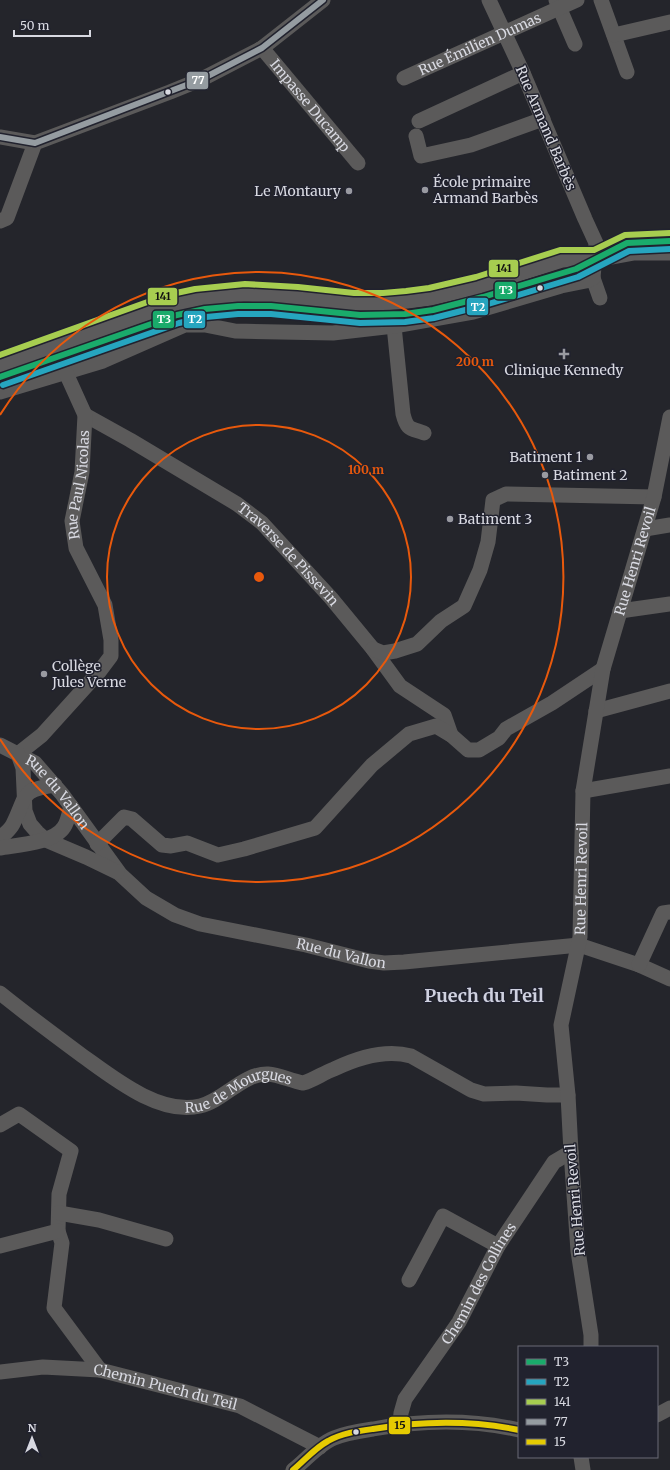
<svg xmlns="http://www.w3.org/2000/svg" width="670" height="1470" viewBox="0 0 670 1470" font-family="Merriweather,serif">
<rect width="100%" height="100%" fill="#24252b"/>
<g fill="none" stroke-linecap="round" stroke-linejoin="round">
<!-- minor -->
<g stroke="#5b5a5a" stroke-width="15">
<path d="M 556,0 L 575,44"/>
<path d="M 601,0 L 627,72"/>
<path d="M 614,35 L 670,22"/>
<path id="s1" d="M 262,48 L 358,163"/>
<path id="s2" d="M 404,78 L 577,0"/>
<path d="M 419,121 L 523,73"/>
<path d="M 416,136 L 421,156 L 471,145 L 543,119"/>
<path d="M 0,137 L 35,143 L 170,92 L 202,79 L 262,48 L 323,0"/>
<path d="M 0,221 L 7,218 L 35,143"/>
<path d="M 593,278 L 600,298"/>
<path d="M 394,326 L 403,414 C 407,430 410,428 424,433"/>
<path d="M 0,392 L 103,361 L 185,325 L 205,325 L 235,331 L 333,333 L 394,326 L 473,312 L 561,286 L 586,281 L 593,278 L 596,243 L 585,219 L 523,73 L 489,0"/>
<path id="s3" d="M 85,415 L 130,440 L 237,504 L 262,523 L 331,598 L 373,649 L 400,686 L 444,715 L 451,735"/>
<path d="M 645,529 L 670,525"/>
<path d="M 620,611 L 670,604"/>
<path d="M 373,649 L 383,653 L 395,651 L 417,644 L 441,621 L 464,606 L 480,570 L 488,542 L 493,500 L 506,494 L 654,497"/>
<path d="M 596,711 L 670,691"/>
<path id="s4" d="M 0,745 L 35,763 L 62,794 L 120,874 L 146,898 L 175,915 L 200,924 L 306,945 L 369,961 L 384,963 L 404,962 L 579,945 L 639,965 L 670,979"/>
<path id="s5" d="M 18,754 L 42,735 L 99,672 L 111,656 L 111,640 L 105,605 L 76,548 L 72,521 L 82,472 L 85,415 L 66,373"/>
<path d="M 18,754 L 23,768 L 25,811 L 30,824 L 37,832 L 46,840 L 86,857 L 117,872"/>
<path d="M 583,791 L 670,776"/>
<path d="M 0,839 C 4,834 10,830 13,824 C 27,797 19,790 55,785"/>
<path d="M 97,844 L 124,817 L 132,819 L 162,845 L 171,846 L 187,843 L 218,855 L 244,849 L 315,828 L 372,765 L 409,734 L 436,726 L 451,735 L 468,750 L 479,750 L 499,738 L 506,729 L 552,703 L 603,669"/>
<path d="M 0,848 C 18,845 54,843 64,827 C 68,821 69,813 71,806"/>
<path d="M 639,965 L 663,913 L 670,912"/>
<path id="s6" d="M 0,993 C 26,1014 53,1034 80,1054 C 111,1076 159,1116 200,1106 C 223,1101 243,1073 268,1074 C 280,1075 291,1081 303,1083 C 314,1080 323,1073 334,1069 C 357,1058 386,1049 411,1056 L 471,1090 L 484,1094 L 516,1093 L 547,1095 L 568,1095"/>
<path d="M 0,1125 L 19,1114 L 71,1151 L 59,1194 L 58,1231 L 62,1243 L 54,1308 L 100,1370"/>
<path d="M 59,1213 L 99,1220 L 166,1239"/>
<path d="M 0,1246 L 58,1231"/>
<path d="M 409,1280 L 443,1216 L 498,1246"/>
<path id="s7" d="M 591,1347 L 591,1335 L 578,1251 L 571,1152 L 568,1095 L 561,1025 L 580,937 L 583,791 L 603,669 L 654,497 L 670,417"/>
<path id="s8" d="M 0,1372 L 43,1367 L 100,1370 L 240,1406 L 320,1447"/>
<path d="M 657,1415 L 670,1408"/>
<path id="s9" d="M 400,1424 L 401,1413 L 405,1399 L 459,1322 L 498,1246 L 554,1162 L 571,1152"/>
<path d="M 581,1457 L 583,1470"/>
<path d="M 293,1470 C 306,1460 319,1444 334,1438 C 346,1433 360,1431 373,1429 C 421,1420 471,1419 519,1430"/>
</g>
<!-- major -->
<path stroke="#5c5b5c" stroke-width="19" d="M 0,363 L 170,303 L 196,297 L 245,292 L 297,295 L 354,301 L 383,301 L 407,299 L 430,296 L 478,285 L 562,258 L 596,258 L 634,251 L 670,251"/>
<defs>
<path id="bus-1" d="M 0,377 L 177,315 L 205,309 L 238,306 L 271,306 L 360,315 L 405,314 L 433,310 L 483,297 L 576,269 L 627,243 L 670,241"/>
<path id="bus-2" d="M 3,385 L 179,323 L 206,317 L 238,314 L 271,314 L 360,323 L 405,322 L 434,318 L 485,305 L 578,277 L 629,251 L 670,249"/>
<path id="bus-3" d="M 0,355 L 167,295 L 195,289 L 245,284 L 298,287 L 354,293 L 383,293 L 406,291 L 429,288 L 476,277 L 560,250 L 594,250 L 625,235 L 670,233"/>
<path id="bus-4" d="M 0,137 L 35,143 L 202,79 L 262,48 L 323,0"/>
<path id="bus-5" d="M 293,1470 C 305,1460 315,1448 328,1441 C 342,1433 358,1431 373,1429 C 422,1421 470,1420 519,1430"/>
</defs>
<!-- bus-1 casing -->
<use href="#bus-1" stroke="#21222e" stroke-width="9"/>
<!-- bus-2 casing -->
<use href="#bus-2" stroke="#21222e" stroke-width="9"/>
<!-- bus-3 casing -->
<use href="#bus-3" stroke="#21222e" stroke-width="9"/>
<!-- bus-4 casing -->
<use href="#bus-4" stroke="#21222e" stroke-width="9"/>
<!-- bus-5 casing -->
<use href="#bus-5" stroke="#21222e" stroke-width="9"/>
<!-- bus-1 -->
<use href="#bus-1" stroke="#1aab6b" stroke-width="6"/>
<!-- bus-2 -->
<use href="#bus-2" stroke="#26a5bf" stroke-width="6"/>
<!-- bus-3 -->
<use href="#bus-3" stroke="#a7cd50" stroke-width="6"/>
<!-- bus-4 -->
<use href="#bus-4" stroke="#959ca1" stroke-width="6"/>
<!-- bus-5 -->
<use href="#bus-5" stroke="#e5cb02" stroke-width="6"/>
</g>
<!-- distance rings -->
<g fill="none" stroke="#e8590c" stroke-width="2">
<circle cx="259" cy="577" r="152"/>
<path d="M0 415A305 305 0 1 1 0 739"/>
</g>
<!-- markers -->
<g fill="#d8d9e1" stroke="#21222e" stroke-width="1.5">
<circle cx="168" cy="92" r="3.5"/>
<circle cx="540" cy="288" r="3.5"/>
<circle cx="356" cy="1432" r="3.5"/>
</g>
<g fill="#999aa1" stroke="#21222e" stroke-width="1.5">
<circle cx="425" cy="190" r="4"/>
<circle cx="349" cy="191" r="4"/>
<path d="M562 348h4v4h4v4h-4v4h-4v-4h-4v-4h4z"/>
<circle cx="590" cy="457" r="4"/>
<circle cx="545" cy="475" r="4"/>
<circle cx="450" cy="519" r="4"/>
<circle cx="44" cy="674" r="4"/>
</g>
<g text-anchor="middle" stroke-width="3" stroke-linejoin="round" paint-order="stroke">
<!-- street labels -->
<g font-size="14" fill="#d8d9e1" stroke="#21222e">
<text dy="5" stroke="none"><textPath href="#s2" startOffset="83">Rue Émilien Dumas</textPath></text>
<text dy="5" stroke="none"><textPath href="#s1" startOffset="75">Impasse Ducamp</textPath></text>
<text transform="translate(546 128) rotate(67)" y="5">Rue Armand Barbès</text>
<text dy="5" stroke="none"><textPath href="#s5" startOffset="315">Rue Paul Nicolas</textPath></text>
<text dy="5" stroke="none"><textPath href="#s3" startOffset="248">Traverse de Pissevin</textPath></text>
<text dy="5" stroke="none"><textPath href="#s7" startOffset="796">Rue Henri Revoil</textPath></text>
<text dy="5" stroke="none"><textPath href="#s4" startOffset="76">Rue du Vallon</textPath></text>
<text dy="5" stroke="none"><textPath href="#s7" startOffset="472">Rue Henri Revoil</textPath></text>
<text dy="5" stroke="none"><textPath href="#s4" startOffset="419">Rue du Vallon</textPath></text>
<text dy="5" stroke="none"><textPath href="#s6" startOffset="278">Rue de Mourgues</textPath></text>
<text transform="translate(575 1200) rotate(-95)" y="5">Rue Henri Revoil</text>
<text dy="5" stroke="none"><textPath href="#s9" startOffset="163">Chemin des Collines</textPath></text>
<text dy="5" stroke="none"><textPath href="#s8" startOffset="168">Chemin Puech du Teil</textPath></text>
</g>
<!-- poi labels -->
<g font-size="14" fill="#d8d9e1" stroke="#21222e" text-anchor="start">
<text x="433" y="187">École primaire<tspan x="433" dy="16">Armand Barbès</tspan></text>
<text x="341" y="196" text-anchor="end">Le Montaury</text>
<text x="564" y="375" text-anchor="middle">Clinique Kennedy</text>
<text x="582" y="462" text-anchor="end">Batiment 1</text>
<text x="553" y="480">Batiment 2</text>
<text x="458" y="524">Batiment 3</text>
<text x="52" y="671">Collège<tspan x="52" dy="16">Jules Verne</tspan></text>
</g>
<!-- district labels -->
<g font-size="18" font-weight="bold" fill="#cfd1e0" stroke="#21222e">
<text x="484" y="1002">Puech du Teil</text>
</g>
</g>
<circle cx="259" cy="577" r="6" fill="#e8590c" stroke="#21222e" stroke-width="2"/>
<g font-size="12" text-anchor="middle" font-weight="bold" fill="#e8590c" stroke="#21222e" stroke-width="3" stroke-linejoin="round" paint-order="stroke">
<text x="475" y="366">200 m</text>
<text x="366" y="474">100 m</text>
</g>
<g stroke="#21222e" stroke-width="1.5">
<rect x="186" y="71" width="23" height="19" rx="4" fill="#959ca1"/>
<rect x="488" y="259" width="31" height="19" rx="4" fill="#a7cd50"/>
<rect x="494" y="281" width="23" height="19" rx="4" fill="#1aab6b"/>
<rect x="147" y="287" width="31" height="19" rx="4" fill="#a7cd50"/>
<rect x="466" y="297" width="23" height="19" rx="4" fill="#26a5bf"/>
<rect x="183" y="310" width="23" height="19" rx="4" fill="#26a5bf"/>
<rect x="152" y="310" width="23" height="19" rx="4" fill="#1aab6b"/>
<rect x="388" y="1416" width="23" height="19" rx="4" fill="#e5cb02"/>
</g>
<g font-size="11" text-anchor="middle" font-weight="bold" fill="#fff">
<text x="198" y="84">77</text>
<text x="506" y="294">T3</text>
<text x="478" y="311">T2</text>
<text x="195" y="323">T2</text>
<text x="164" y="323">T3</text>
</g>
<g font-size="11" text-anchor="middle" font-weight="bold" fill="#111">
<text x="504" y="272">141</text>
<text x="163" y="300">141</text>
<text x="400" y="1429">15</text>
</g>
<!-- legend -->
<rect x="518" y="1346" width="140" height="112" fill="#21222e" stroke="#6a6b76"/>
<rect x="526" y="1359" width="20" height="6" fill="#1aab6b" stroke="#6a6b76"/>
<text x="554" y="1366" font-size="12" fill="#d8d9e1">T3</text>
<rect x="526" y="1379" width="20" height="6" fill="#26a5bf" stroke="#6a6b76"/>
<text x="554" y="1386" font-size="12" fill="#d8d9e1">T2</text>
<rect x="526" y="1399" width="20" height="6" fill="#a7cd50" stroke="#6a6b76"/>
<text x="554" y="1406" font-size="12" fill="#d8d9e1">141</text>
<rect x="526" y="1419" width="20" height="6" fill="#959ca1" stroke="#6a6b76"/>
<text x="554" y="1426" font-size="12" fill="#d8d9e1">77</text>
<rect x="526" y="1439" width="20" height="6" fill="#e5cb02" stroke="#6a6b76"/>
<text x="554" y="1446" font-size="12" fill="#d8d9e1">15</text>
<!-- north arrow -->
<g transform="translate(32 1438)" stroke="#21222e" stroke-width="3" paint-order="stroke">
<path d="M0-3L7 15L0 10L-7 15Z" fill="#d8d9e1"/>
<text y="-6" font-size="11" font-weight="bold" text-anchor="middle" fill="#d8d9e1">N</text>
</g>
<!-- scale -->
<path d="M14 30v6h76v-6" fill="none" stroke="#d8d9e1" stroke-width="2"/>
<text x="20" y="30" font-size="12" fill="#d8d9e1" stroke="#21222e" stroke-width="3" paint-order="stroke">50 m</text>
</svg>
